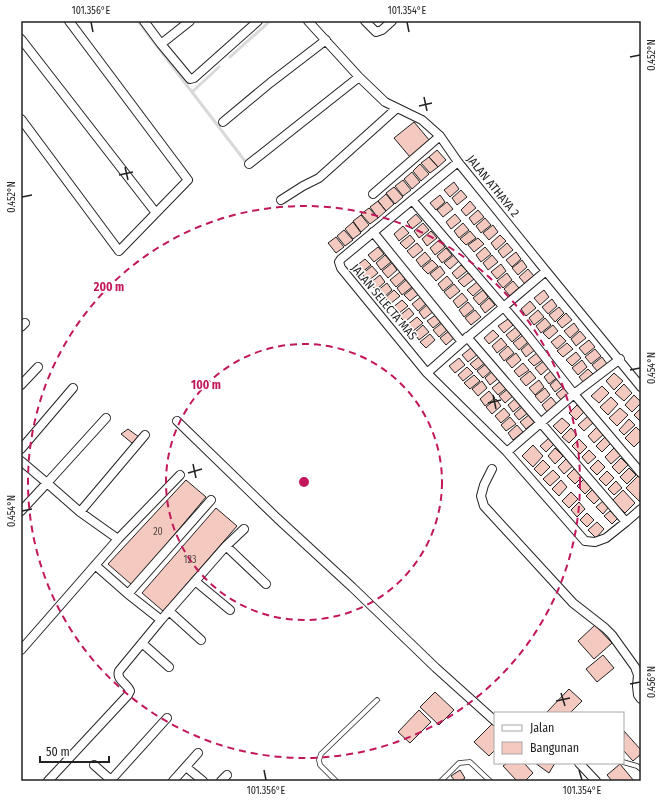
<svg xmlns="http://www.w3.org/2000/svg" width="662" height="802" viewBox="0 0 662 802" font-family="'Fira Sans Condensed',sans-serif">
<rect width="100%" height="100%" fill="#fff"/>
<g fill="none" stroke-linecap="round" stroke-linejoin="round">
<!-- stream -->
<path stroke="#d9d9d9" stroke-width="3" d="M 138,21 L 192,92 L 219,67
M 230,57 L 270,21
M 192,92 L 248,165"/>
</g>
<!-- building -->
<path fill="#f3c9c0" stroke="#222" d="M 414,122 L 430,141 L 410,157 L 394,138 Z
M 437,150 L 446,160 L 438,167 L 429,157 Z
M 429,157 L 438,167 L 430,173 L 421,163 Z
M 420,164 L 429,174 L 421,181 L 413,171 Z
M 412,172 L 420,182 L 412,189 L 404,179 Z
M 403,180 L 411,190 L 403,196 L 395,186 Z
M 454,182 L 459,189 L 450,197 L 444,190 Z
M 394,187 L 403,197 L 395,204 L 386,193 Z
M 461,190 L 467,197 L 457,205 L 452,198 Z
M 386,194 L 394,204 L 386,211 L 378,201 Z
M 440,195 L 445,202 L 436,210 L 430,203 Z
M 378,201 L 386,211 L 378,218 L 370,207 Z
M 470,201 L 476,208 L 466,216 L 461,210 Z
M 447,202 L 453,209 L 443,217 L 437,210 Z
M 369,208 L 378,218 L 370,224 L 361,214 Z
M 478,210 L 484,217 L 474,225 L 469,218 Z
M 416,214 L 422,221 L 412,229 L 407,222 Z
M 455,214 L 461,221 L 451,229 L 446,222 Z
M 361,215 L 369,225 L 361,232 L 353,221 Z
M 485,218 L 491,225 L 481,233 L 476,226 Z
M 353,222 L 361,233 L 353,239 L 345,229 Z
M 423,223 L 429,230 L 419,238 L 414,231 Z
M 463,223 L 469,230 L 459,238 L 454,231 Z
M 493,225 L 498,232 L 489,240 L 483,233 Z
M 403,226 L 409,233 L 399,241 L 394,234 Z
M 344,230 L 353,240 L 345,246 L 337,236 Z
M 431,231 L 437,238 L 427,246 L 422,239 Z
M 470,231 L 476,238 L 466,245 L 460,239 Z
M 410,235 L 415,241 L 406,249 L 400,243 Z
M 500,235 L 506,241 L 496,250 L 491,243 Z
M 336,237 L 344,247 L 336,253 L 328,243 Z
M 478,238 L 484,244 L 474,252 L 468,245 Z
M 439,240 L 445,247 L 435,255 L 430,248 Z
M 417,243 L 423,250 L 413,258 L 407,251 Z
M 507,243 L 513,250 L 503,258 L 498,251 Z
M 378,247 L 384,254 L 374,262 L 368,255 Z
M 485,247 L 491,254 L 481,262 L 476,255 Z
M 446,248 L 452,255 L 442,263 L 437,256 Z
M 425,252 L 431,259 L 421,267 L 416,260 Z
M 516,252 L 521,259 L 512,267 L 506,260 Z
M 385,255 L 391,262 L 381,270 L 376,263 Z
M 454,255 L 459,261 L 450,269 L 444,263 Z
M 492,255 L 498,262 L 488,270 L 483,263 Z
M 365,259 L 371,265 L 361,273 L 355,267 Z
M 432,260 L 438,266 L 428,274 L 422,268 Z
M 522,260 L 527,267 L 518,275 L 512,268 Z
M 392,263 L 397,270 L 388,278 L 382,271 Z
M 501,264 L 506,271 L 497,279 L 491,272 Z
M 461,265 L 467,271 L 457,279 L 452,273 Z
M 372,266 L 378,273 L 368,281 L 362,274 Z
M 440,266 L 445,273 L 436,281 L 430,274 Z
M 528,269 L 534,276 L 525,284 L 519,277 Z
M 400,272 L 405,279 L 396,287 L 390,280 Z
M 468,273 L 474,279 L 464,287 L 458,281 Z
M 507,273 L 512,280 L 503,288 L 497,281 Z
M 380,275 L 385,282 L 376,290 L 370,283 Z
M 447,276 L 453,283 L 443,291 L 438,284 Z
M 406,280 L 412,287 L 402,295 L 397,288 Z
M 513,281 L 519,288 L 510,296 L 504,289 Z
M 477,282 L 482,288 L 473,296 L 467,290 Z
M 387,283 L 392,290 L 383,298 L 377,291 Z
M 454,284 L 460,291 L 450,299 L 444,292 Z
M 414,287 L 420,293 L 410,301 L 404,295 Z
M 394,290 L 400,296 L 390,304 L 385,298 Z
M 483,290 L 488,297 L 479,305 L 473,298 Z
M 544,290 L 549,297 L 540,305 L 534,298 Z
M 462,293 L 468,300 L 458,308 L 453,301 Z
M 422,296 L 427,303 L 418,311 L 412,304 Z
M 489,298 L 495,305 L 485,313 L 480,306 Z
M 552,299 L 557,306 L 548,314 L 542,307 Z
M 402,300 L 408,306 L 398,314 L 392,308 Z
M 530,301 L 536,308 L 526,316 L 521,309 Z
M 468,302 L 474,309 L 464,317 L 459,310 Z
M 428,304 L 434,311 L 424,319 L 419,312 Z
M 559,307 L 564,313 L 555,322 L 549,315 Z
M 409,308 L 414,314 L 405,322 L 399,316 Z
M 475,310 L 481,317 L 471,325 L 465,318 Z
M 538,310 L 544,317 L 534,325 L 529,318 Z
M 566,313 L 572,320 L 562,328 L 557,322 Z
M 437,314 L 443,320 L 433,328 L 427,321 Z
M 417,317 L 423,323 L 413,331 L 407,325 Z
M 545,318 L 551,325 L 541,333 L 536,326 Z
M 508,319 L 513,325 L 504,333 L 498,326 Z
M 443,322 L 448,329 L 439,337 L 433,330 Z
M 574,323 L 579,330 L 570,338 L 564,331 Z
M 423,325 L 429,332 L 419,340 L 414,333 Z
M 553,325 L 558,331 L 549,339 L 543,333 Z
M 516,327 L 521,334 L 512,342 L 506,335 Z
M 450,330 L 455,337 L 446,345 L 440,338 Z
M 493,330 L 499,336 L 489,344 L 484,338 Z
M 580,331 L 586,338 L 576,346 L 571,339 Z
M 430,334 L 435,340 L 426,348 L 420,342 Z
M 523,335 L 528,342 L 519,350 L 513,343 Z
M 560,335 L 566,341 L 557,349 L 551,342 Z
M 501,338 L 507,345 L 497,353 L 492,346 Z
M 589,340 L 595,347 L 585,355 L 579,348 Z
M 530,342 L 536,349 L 526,357 L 521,350 Z
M 567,343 L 573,349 L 563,357 L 557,351 Z
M 508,346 L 514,353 L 504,361 L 499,354 Z
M 472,347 L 478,354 L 468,362 L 462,355 Z
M 595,349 L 601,356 L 591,364 L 585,357 Z
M 538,352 L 544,359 L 534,366 L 528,360 Z
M 576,352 L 581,358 L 572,366 L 566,360 Z
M 516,353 L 521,360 L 512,368 L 506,361 Z
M 480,356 L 486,362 L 476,370 L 470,364 Z
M 602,357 L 607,364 L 598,372 L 592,365 Z
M 459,358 L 465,365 L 455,373 L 449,366 Z
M 545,360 L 550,367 L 541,375 L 535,368 Z
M 582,360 L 587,367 L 578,375 L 572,368 Z
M 487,363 L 492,370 L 483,378 L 477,371 Z
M 523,363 L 529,370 L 519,377 L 514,371 Z
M 467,367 L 473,373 L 463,381 L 458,375 Z
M 553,369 L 559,376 L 549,384 L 544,377 Z
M 588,369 L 594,375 L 584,383 L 579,377 Z
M 494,370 L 500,377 L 490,385 L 485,378 Z
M 530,371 L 536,378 L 526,386 L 520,379 Z
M 614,373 L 623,381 L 614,390 L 606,381 Z
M 474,375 L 480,381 L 470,389 L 464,383 Z
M 559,377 L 565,384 L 555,392 L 550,385 Z
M 502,380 L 508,387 L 498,395 L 492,388 Z
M 539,380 L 544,387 L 535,395 L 529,388 Z
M 482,381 L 487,388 L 478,396 L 472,389 Z
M 624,384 L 632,393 L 624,401 L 615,393 Z
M 566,386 L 572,392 L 562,401 L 556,394 Z
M 602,386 L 609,393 L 599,403 L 591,396 Z
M 509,388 L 514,395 L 505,403 L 499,396 Z
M 545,388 L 550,395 L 541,403 L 535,396 Z
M 489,391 L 495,398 L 485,406 L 480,399 Z
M 634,395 L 641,402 L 641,403 L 632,412 L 625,405 Z
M 517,397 L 523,404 L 513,412 L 508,405 Z
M 551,397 L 557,404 L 547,412 L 542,405 Z
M 611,397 L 618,404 L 608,415 L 600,407 Z
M 496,399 L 501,406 L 492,414 L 486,407 Z
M 577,405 L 584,412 L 576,420 L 569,413 Z
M 523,406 L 529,412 L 519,420 L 514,414 Z
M 504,408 L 510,415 L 501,423 L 495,416 Z
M 620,408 L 628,415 L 617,426 L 609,418 Z
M 641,408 L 641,421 L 640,421 L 634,415 Z
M 530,414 L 536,421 L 526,429 L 520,422 Z
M 588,416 L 594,422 L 584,431 L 578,425 Z
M 510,417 L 516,424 L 506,431 L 501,425 Z
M 562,418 L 570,425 L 561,434 L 553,426 Z
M 629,419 L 635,425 L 624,435 L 619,430 Z
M 517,425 L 523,432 L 513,440 L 508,433 Z
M 597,427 L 604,434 L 594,443 L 588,436 Z
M 636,427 L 641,432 L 641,440 L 634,447 L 625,438 Z
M 571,428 L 577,435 L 569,443 L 562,437 Z
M 128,429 L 139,437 L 132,443 L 121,434 Z
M 605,437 L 611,443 L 602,452 L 596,446 Z
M 549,438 L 555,443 L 546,452 L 540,446 Z
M 579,439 L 587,447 L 580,454 L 572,446 Z
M 533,445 L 543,456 L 533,467 L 522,456 Z
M 555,448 L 563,456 L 555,464 L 548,456 Z
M 614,448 L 621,455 L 611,464 L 605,457 Z
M 589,450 L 596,457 L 588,464 L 582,457 Z
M 567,458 L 574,465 L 564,474 L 558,467 Z
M 621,458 L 628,465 L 619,474 L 612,467 Z
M 543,460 L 550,467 L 541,476 L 534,469 Z
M 598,460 L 605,467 L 597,475 L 590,468 Z
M 575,468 L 583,476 L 575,484 L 567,476 Z
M 629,468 L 636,475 L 627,484 L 620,477 Z
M 553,470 L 560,477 L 550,486 L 543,479 Z
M 607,471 L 614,478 L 606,486 L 599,479 Z
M 639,475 L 641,478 L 640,502 L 626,488 Z
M 584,479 L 592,487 L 585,494 L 577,486 Z
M 186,480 L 206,497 L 132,585 L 108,564 Z
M 561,480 L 567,487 L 559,496 L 552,489 Z
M 616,481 L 622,488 L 614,495 L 608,489 Z
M 593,489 L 601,497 L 594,504 L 586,496 Z
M 623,490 L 635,503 L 625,513 L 612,501 Z
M 571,492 L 578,499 L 569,508 L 562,501 Z
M 603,501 L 609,507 L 603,514 L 596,507 Z
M 579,502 L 585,509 L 577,517 L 571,510 Z
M 216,508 L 237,526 L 163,611 L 142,593 Z
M 610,511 L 618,518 L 612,524 L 604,516 Z
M 587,513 L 594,520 L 587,527 L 580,520 Z
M 597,522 L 604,529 L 596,538 L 588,530 Z
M 595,625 L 612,643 L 594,659 L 578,641 Z
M 603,655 L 614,668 L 597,682 L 586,669 Z
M 569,689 L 582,701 L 570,713 L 546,713 Z
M 435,692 L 454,710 L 439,725 L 420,707 Z
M 419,710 L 431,722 L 410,743 L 398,732 Z
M 493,723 L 495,725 L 495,750 L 489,756 L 474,742 Z
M 624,731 L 641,750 L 641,754 L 633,761 L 623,750 Z
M 507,763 L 524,763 L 533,773 L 525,781 L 517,781 L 503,766 Z
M 535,763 L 555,763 L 549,773 Z
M 620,764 L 634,781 L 612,781 L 607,775 Z
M 460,770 L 465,778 L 461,781 L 455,781 L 451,776 Z"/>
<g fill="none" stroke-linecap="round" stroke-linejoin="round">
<defs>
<path id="service" d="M 623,762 L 637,766 L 641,769
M 336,781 L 320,765 L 319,760 L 321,754 L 377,700
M 441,781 L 459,763 L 470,762 L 490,781"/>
<path id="minor" d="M 144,21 L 161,44 L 190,79 L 194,78 L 258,21
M 308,21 L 359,77 L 385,102 L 422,120 L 440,136 L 458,162 L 546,271 L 641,387
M 365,21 L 376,32 L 382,30 L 392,21
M 21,39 L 156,213
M 161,44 L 190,21
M 21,119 L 119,251 L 188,180 L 69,21
M 223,122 L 270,83 L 326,40
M 249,164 L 359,77
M 373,194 L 440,136
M 281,200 L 303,186 L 319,178 L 397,108
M 412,200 L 525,332 L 574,394 L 641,473
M 373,232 L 462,342
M 546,271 L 462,342 L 427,373 L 507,452 L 574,394 L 620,359
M 21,327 L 25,323
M 467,337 L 626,522 L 641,509
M 427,373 L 341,268 L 339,262 L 341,259 L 458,162
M 21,385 L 38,367
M 106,418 L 47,483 L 80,512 L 118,539
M 177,421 L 277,518 L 352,587 L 436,668 L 495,721
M 21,449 L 73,388
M 507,452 L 585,541 L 595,542 L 606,538 L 626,522
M 21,461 L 47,483 L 21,511
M 492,469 L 484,485 L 481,496 L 484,506 L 573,603 L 605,628 L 612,635 L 635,667 L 638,675 L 637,686 L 638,695 L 641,699
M 80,512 L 145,435
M 226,546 L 266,584
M 95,565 L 128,594 L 161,620
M 195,581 L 230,610
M 128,594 L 211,500
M 169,611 L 201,640
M 142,643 L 169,667
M 21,650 L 118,539 L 180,475
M 579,763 L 596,781
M 94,765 L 112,781
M 186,767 L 203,781
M 111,780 L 167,718
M 48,781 L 128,695 L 130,691 C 127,683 116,680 119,671 L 161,620 L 226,546 L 244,529
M 173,781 L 198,753
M 221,781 L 227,775"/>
</defs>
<!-- service casing -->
<use href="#service" stroke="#222" stroke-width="5.5"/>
<!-- minor casing -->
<use href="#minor" stroke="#222" stroke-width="10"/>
<!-- service -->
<use href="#service" stroke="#fff" stroke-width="4"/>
<!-- minor -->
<use href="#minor" stroke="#fff" stroke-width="8"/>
</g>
<!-- ticks -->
<path fill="none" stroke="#222" stroke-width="1.5" d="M 91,22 L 93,32M 407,22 L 409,32M 630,57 L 640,55M 424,97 L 427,111M 419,106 L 432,103M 125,167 L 128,180M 119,175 L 133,172M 22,197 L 32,195M 630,370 L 640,368M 493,395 L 496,409M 488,403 L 501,400M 193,464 L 196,478M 188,473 L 202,469M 22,511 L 32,509M 630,684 L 640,682M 561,693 L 565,706M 556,701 L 570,698M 264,770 L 266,780M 579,770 L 582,780"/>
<!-- distance rings -->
<g fill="none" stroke="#c2185b" stroke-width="2" stroke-dasharray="7 5">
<circle cx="304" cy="482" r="138"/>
<circle cx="304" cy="482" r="276"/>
</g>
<g text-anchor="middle" stroke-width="3" stroke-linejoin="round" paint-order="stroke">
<!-- number labels -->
<g font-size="10" fill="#564c4a">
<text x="158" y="535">20</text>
<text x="190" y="563">123</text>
</g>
<!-- street labels -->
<g font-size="12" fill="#222" stroke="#fff">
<text transform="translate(493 186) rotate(51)" y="4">JALAN ATHAYA 2</text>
<text transform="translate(384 302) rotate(50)" y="4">JALAN SELECTA MAS</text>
</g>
</g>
<circle cx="304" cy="482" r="6" fill="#c2185b" stroke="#fff" stroke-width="2"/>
<g font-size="12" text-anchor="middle" font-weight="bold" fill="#c2185b" stroke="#fff" stroke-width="3" stroke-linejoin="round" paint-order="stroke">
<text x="109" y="291">200 m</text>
<text x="206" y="389">100 m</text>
</g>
<!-- border -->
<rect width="662" height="802" fill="none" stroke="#ffffff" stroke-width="44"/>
<!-- legend -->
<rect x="494" y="712" width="130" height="52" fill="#ffffff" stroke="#a7a7a7"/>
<rect x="502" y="725" width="20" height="6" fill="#ffffff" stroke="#a7a7a7"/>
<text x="530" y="732" font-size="12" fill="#222222">Jalan</text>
<rect x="502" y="742" width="20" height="12" fill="#f3c9c0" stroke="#a7a7a7"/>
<text x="530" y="752" font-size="12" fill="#222222">Bangunan</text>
<!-- scale -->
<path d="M40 756v6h69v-6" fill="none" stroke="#222222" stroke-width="2"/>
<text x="46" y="756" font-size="12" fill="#222222" stroke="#ffffff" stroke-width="3" paint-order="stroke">50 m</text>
<rect x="22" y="22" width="618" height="758" fill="none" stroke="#222" stroke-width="1.5"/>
<g font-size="10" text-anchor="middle" fill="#222">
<text x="91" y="14">101.356°E</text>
<text x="407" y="14">101.354°E</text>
<text transform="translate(651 55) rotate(-90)" y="4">0.452°N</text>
<text transform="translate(11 197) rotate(-90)" y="4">0.452°N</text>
<text transform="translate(651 368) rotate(-90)" y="4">0.454°N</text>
<text transform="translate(11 511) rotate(-90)" y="4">0.454°N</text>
<text transform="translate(651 682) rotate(-90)" y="4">0.456°N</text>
<text x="266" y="794">101.356°E</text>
<text x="582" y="794">101.354°E</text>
</g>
</svg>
